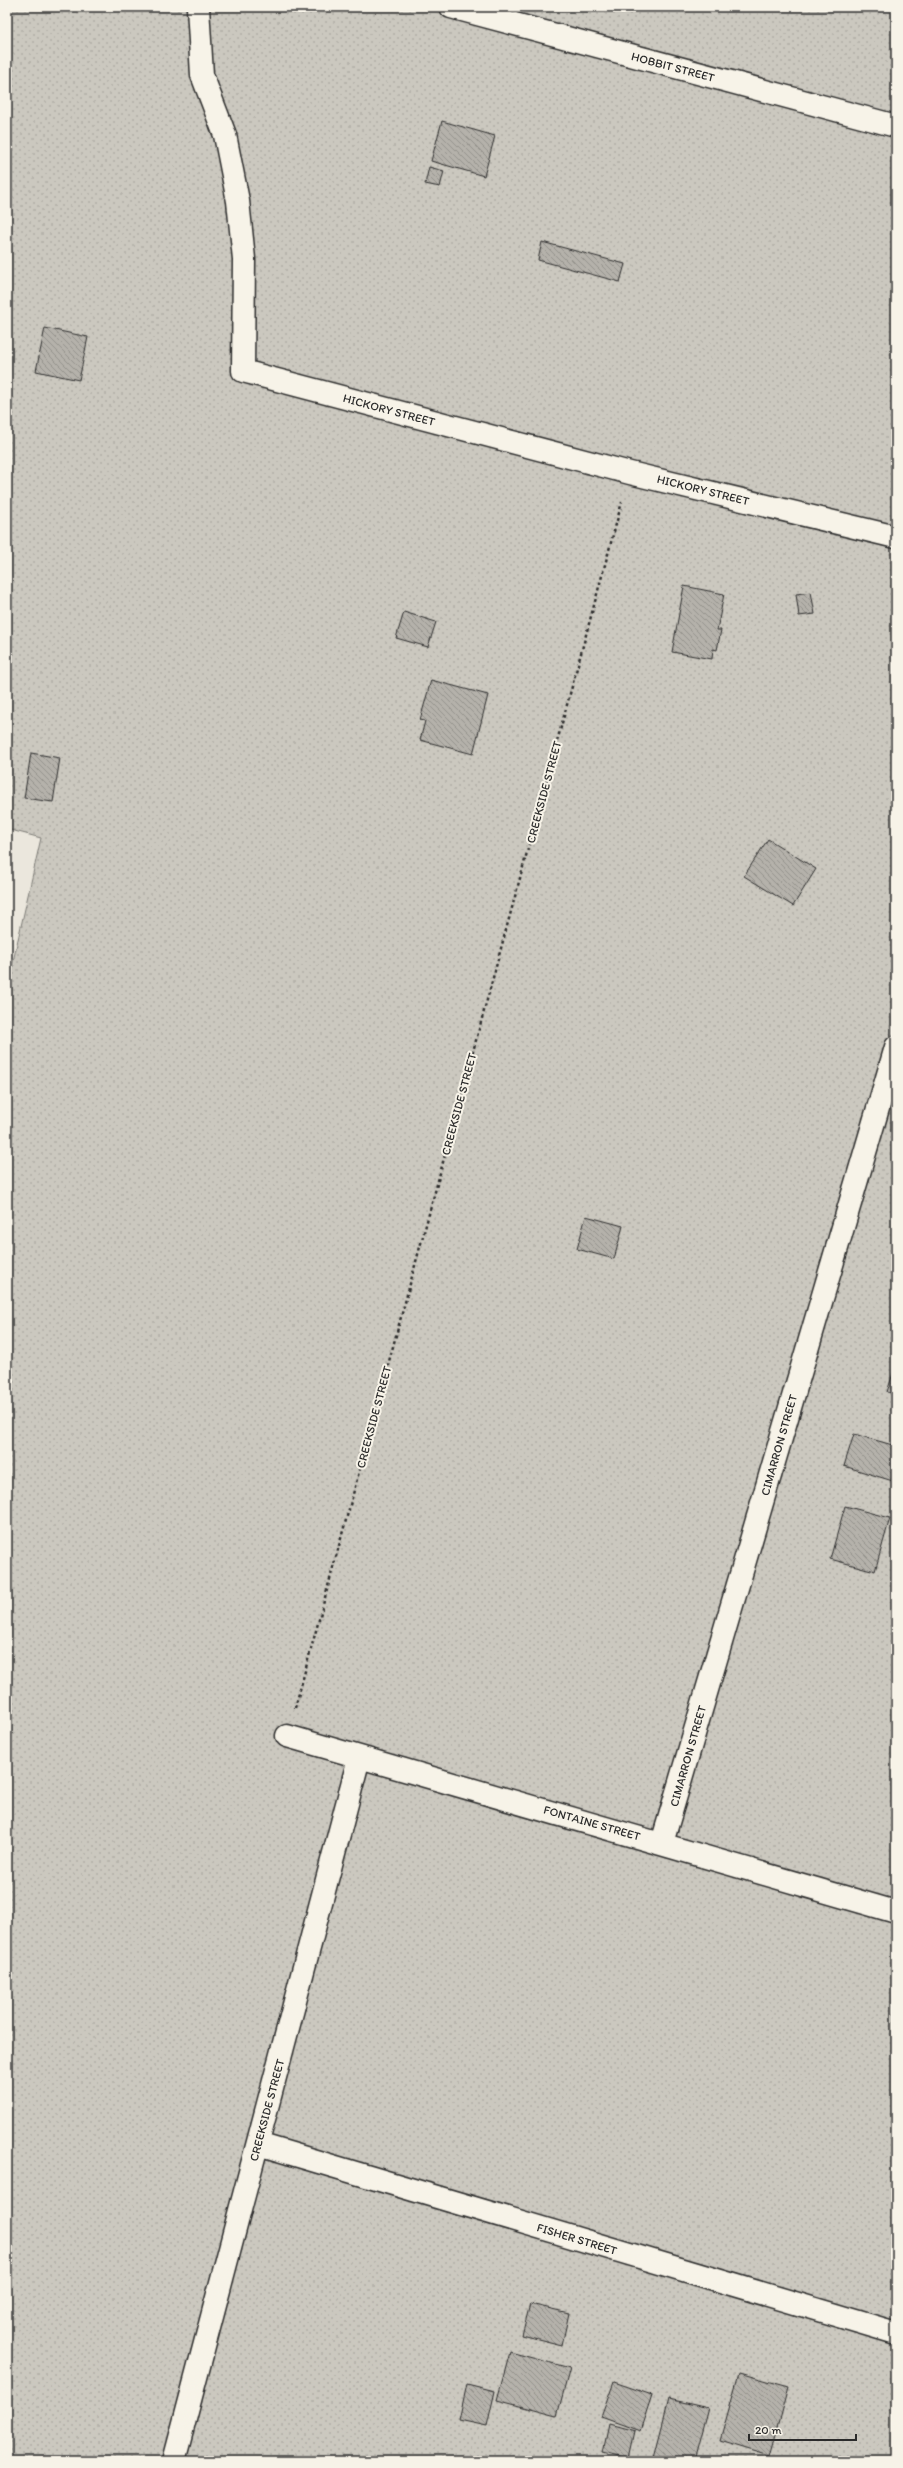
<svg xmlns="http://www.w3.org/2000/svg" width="903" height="2468" viewBox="0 0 903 2468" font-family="Itim,sans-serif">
<defs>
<pattern id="grass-dots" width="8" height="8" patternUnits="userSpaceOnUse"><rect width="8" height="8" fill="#cbc8bf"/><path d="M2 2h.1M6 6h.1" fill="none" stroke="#aeaca4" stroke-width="1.8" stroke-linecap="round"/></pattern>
<pattern id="building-back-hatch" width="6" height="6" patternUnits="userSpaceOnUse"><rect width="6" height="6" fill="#b5b2ab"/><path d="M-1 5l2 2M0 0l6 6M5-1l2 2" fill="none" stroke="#93918b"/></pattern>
</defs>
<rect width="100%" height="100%" fill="#ebe7dd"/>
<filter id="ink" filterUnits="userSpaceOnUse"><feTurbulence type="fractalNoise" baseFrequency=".025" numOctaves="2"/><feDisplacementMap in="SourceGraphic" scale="8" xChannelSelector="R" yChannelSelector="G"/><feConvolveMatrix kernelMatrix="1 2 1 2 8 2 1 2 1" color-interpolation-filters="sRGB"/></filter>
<g filter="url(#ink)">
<!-- grass -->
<path fill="url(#grass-dots)" stroke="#7b7a75" d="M 7,7 L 896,7 L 896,2461 L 7,2461 L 7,988 L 41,838 L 7,829 Z"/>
<!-- building -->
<path fill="url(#building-back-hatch)" stroke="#2b2b2b" d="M 442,121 L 495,136 L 484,176 L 431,161 Z
M 429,167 L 444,171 L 440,187 L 425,184 Z
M 542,242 L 625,264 L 620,282 L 538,260 Z
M 45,328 L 88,337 L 79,380 L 36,371 Z
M 684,586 L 724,594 L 717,630 L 721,630 L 717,650 L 713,649 L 712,659 L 672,652 Z
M 811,592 L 815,614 L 799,616 L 796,594 Z
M 404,612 L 436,622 L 428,647 L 396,638 Z
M 431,680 L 488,695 L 473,754 L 420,740 L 425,721 L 420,720 Z
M 31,753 L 60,758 L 53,802 L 24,798 Z
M 768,839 L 816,869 L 793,906 L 744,876 Z
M 586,1216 L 623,1226 L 614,1259 L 577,1249 Z
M 896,1364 L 896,1394 L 887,1392 Z
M 854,1434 L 896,1446 L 896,1482 L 844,1466 Z
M 845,1506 L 890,1518 L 875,1571 L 830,1559 Z
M 530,2304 L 569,2313 L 562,2345 L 522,2335 Z
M 510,2352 L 570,2368 L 557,2416 L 497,2400 Z
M 739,2373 L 789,2387 L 770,2456 L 720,2441 Z
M 614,2382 L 652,2395 L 640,2431 L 601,2417 Z
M 467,2384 L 495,2391 L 487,2426 L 459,2420 Z
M 669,2399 L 708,2408 L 694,2461 L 653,2461 Z
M 609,2424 L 635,2431 L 629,2458 L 603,2452 Z"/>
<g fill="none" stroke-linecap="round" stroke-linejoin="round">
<defs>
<path id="street" d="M 198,7 L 202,75 L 225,135 L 238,201 L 244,259 L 243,371 L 630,473 L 896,537
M 451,7 L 896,126
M 287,1736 L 896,1912
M 662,1843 L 896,1047
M 258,2144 L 896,2333
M 174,2461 L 359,1758"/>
</defs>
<!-- street casing -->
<use href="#street" stroke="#2b2b2b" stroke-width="25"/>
<!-- path -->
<path stroke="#2b2b2b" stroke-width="2.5" stroke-dasharray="3 3" stroke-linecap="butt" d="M 295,1708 L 622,502"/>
<!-- street -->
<use href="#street" stroke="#f7f3e8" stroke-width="22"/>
</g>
</g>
<g text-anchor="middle" stroke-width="4" stroke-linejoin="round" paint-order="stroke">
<!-- street labels -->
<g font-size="12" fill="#2b2b2b" stroke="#f7f3e8">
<text transform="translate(673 67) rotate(15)" y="4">HOBBIT STREET</text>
<text transform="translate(389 410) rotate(15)" y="4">HICKORY STREET</text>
<text transform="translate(703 490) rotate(14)" y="4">HICKORY STREET</text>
<text transform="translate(544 792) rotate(-75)" y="4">CREEKSIDE STREET</text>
<text transform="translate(459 1104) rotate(-75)" y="4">CREEKSIDE STREET</text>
<text transform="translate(374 1417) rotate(-75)" y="4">CREEKSIDE STREET</text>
<text transform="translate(779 1445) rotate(-74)" y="4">CIMARRON STREET</text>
<text transform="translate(688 1756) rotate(-74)" y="4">CIMARRON STREET</text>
<text transform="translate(592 1823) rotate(16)" y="4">FONTAINE STREET</text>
<text transform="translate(267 2110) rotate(-75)" y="4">CREEKSIDE STREET</text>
<text transform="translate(577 2239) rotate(17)" y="4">FISHER STREET</text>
</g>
</g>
<!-- margin -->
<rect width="903" height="2468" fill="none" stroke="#f7f3e8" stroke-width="24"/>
<rect x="12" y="12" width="879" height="2444" fill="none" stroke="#2b2b2b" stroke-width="1.5" filter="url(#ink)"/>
<!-- scale -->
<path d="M749 2434v6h107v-6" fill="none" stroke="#2b2b2b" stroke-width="2"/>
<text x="755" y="2434" font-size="12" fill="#2b2b2b" stroke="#f7f3e8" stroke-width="3" paint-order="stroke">20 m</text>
</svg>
